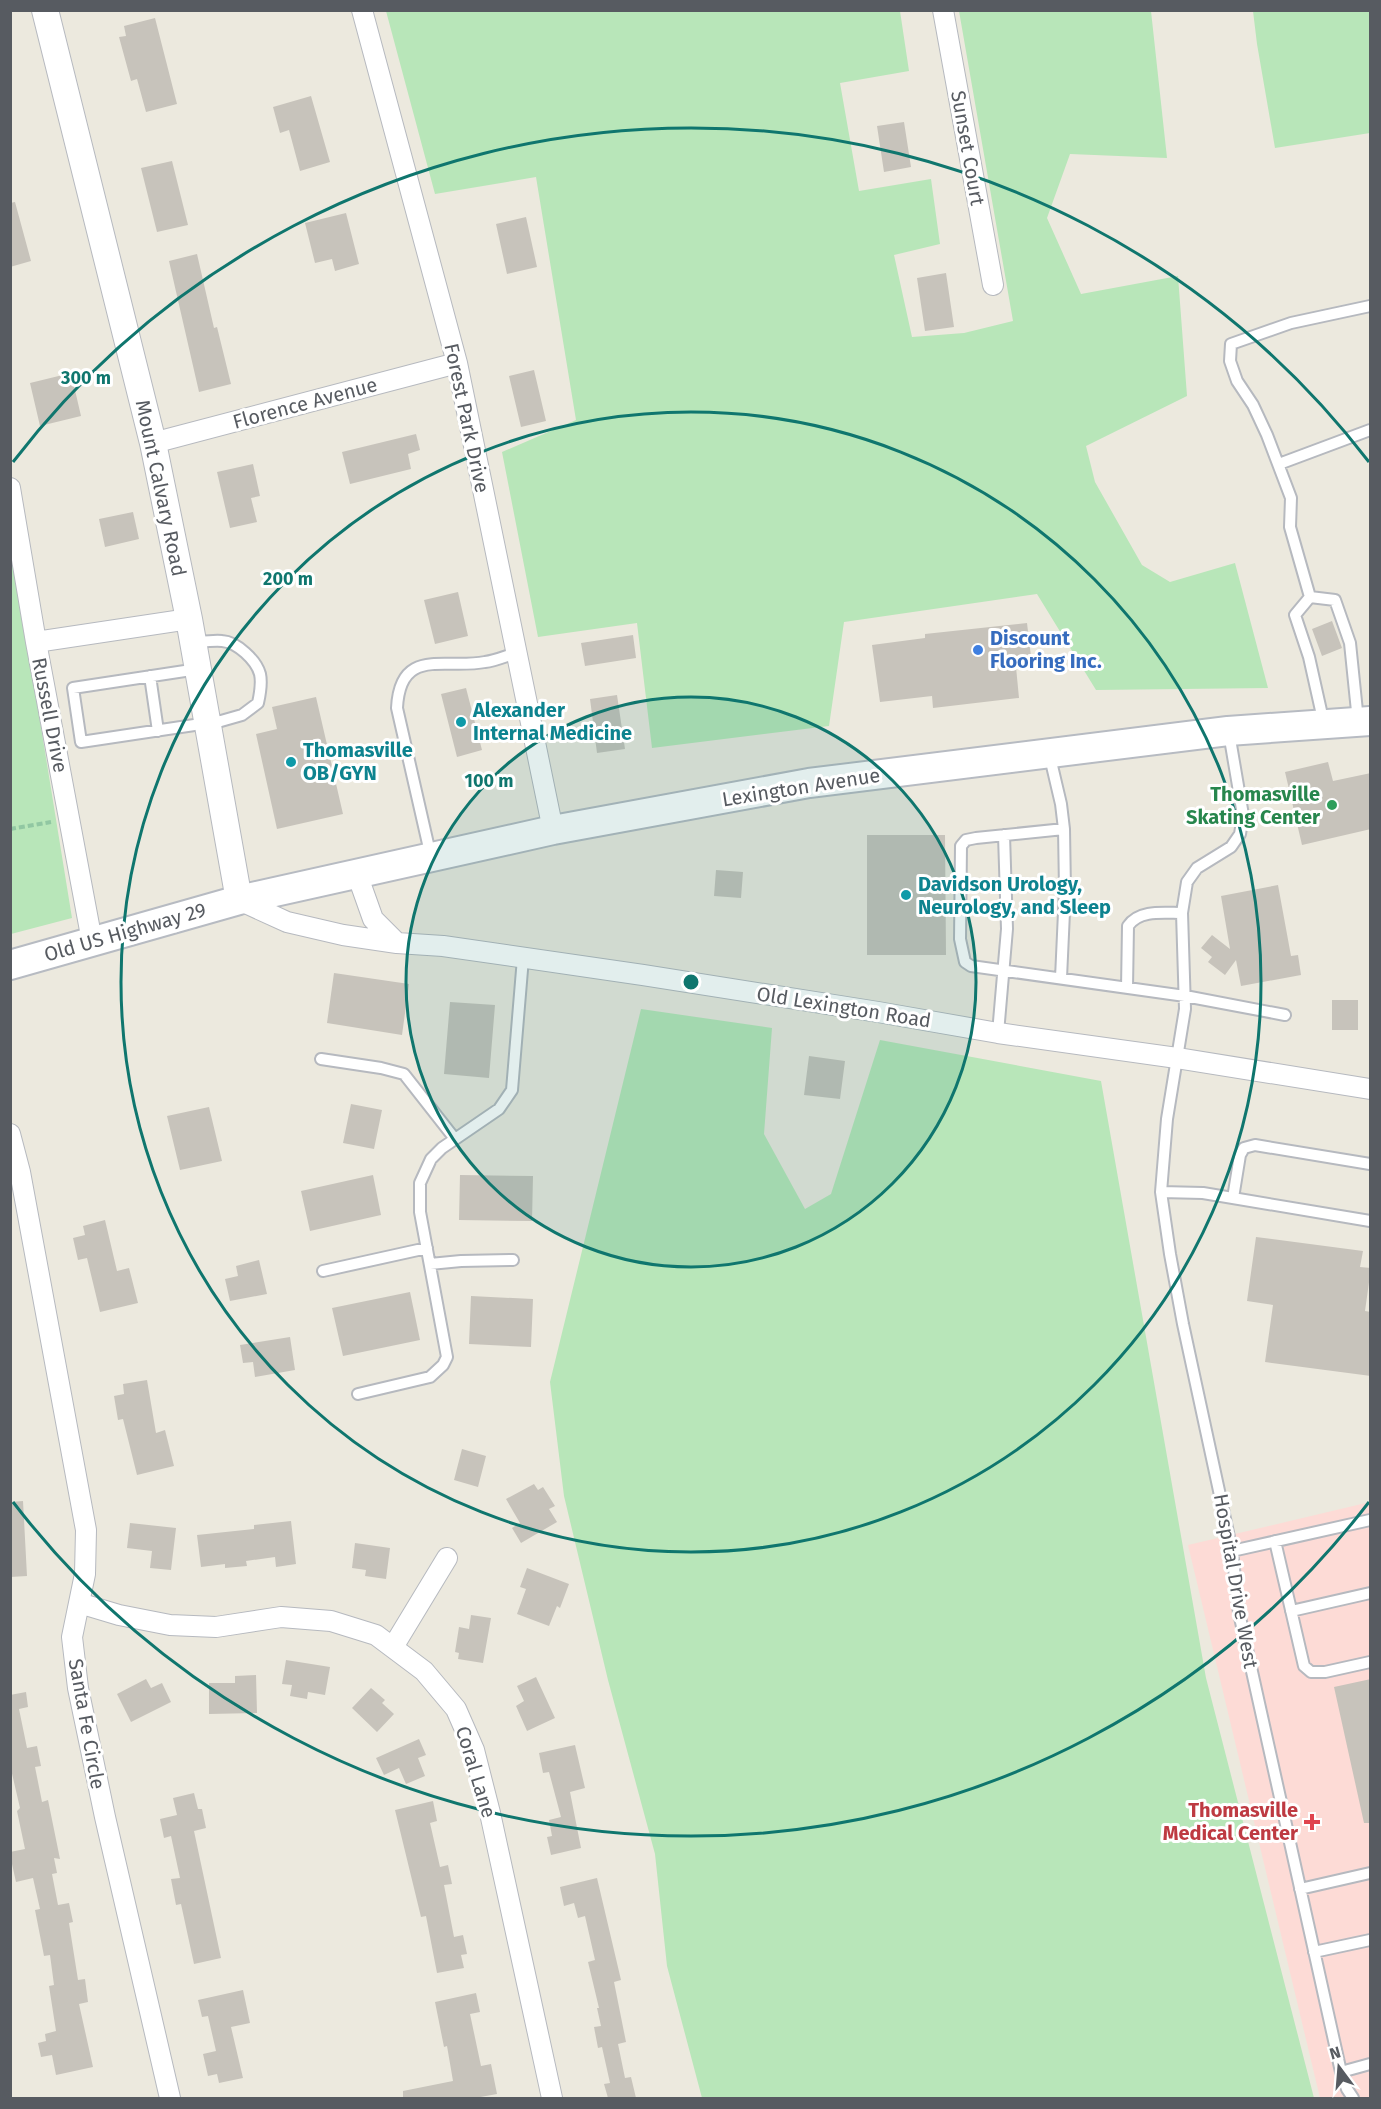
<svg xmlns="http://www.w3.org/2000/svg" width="1381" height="2109" viewBox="0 0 1381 2109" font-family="'Fira Sans',sans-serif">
<rect width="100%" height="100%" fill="#ece9de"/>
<!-- medical -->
<path fill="#fddbd6" d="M 1370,1502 L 1370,2098 L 1320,2098 L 1188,1545 Z"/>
<!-- green -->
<path fill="#b8e6b9" d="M 386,11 L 900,11 L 909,71 L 840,83 L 859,191 L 931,179 L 940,244 L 894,255 L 912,337 L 964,333 L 1013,321 L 959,11 L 1151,11 L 1167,158 L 1070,154 L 1047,218 L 1081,294 L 1178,276 L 1187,396 L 1086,446 L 1095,482 L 1142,565 L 1170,582 L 1235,563 L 1268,688 L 1096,690 L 1037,594 L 844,622 L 829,726 L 652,748 L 637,623 L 538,637 L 502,452 L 576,420 L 536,177 L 435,194 Z
M 1253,11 L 1370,11 L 1370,133 L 1275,148 L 1257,44 Z
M 10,536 L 72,918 L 11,934 L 10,934 Z
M 641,1009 L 772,1028 L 764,1134 L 805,1209 L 831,1194 L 880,1040 L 1101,1081 L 1206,1678 L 1314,2098 L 702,2098 L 667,1966 L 655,1854 L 608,1680 L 564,1496 L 550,1382 Z"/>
<!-- building -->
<path fill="#c7c3bb" d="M 155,18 L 177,104 L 146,112 L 137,79 L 131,81 L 119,37 L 126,36 L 124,26 Z
M 311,96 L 330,162 L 300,171 L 289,130 L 280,133 L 273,107 Z
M 904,122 L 911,167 L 884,172 L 877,126 Z
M 172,161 L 188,225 L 157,232 L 141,168 Z
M 15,202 L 31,261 L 10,267 L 10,203 Z
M 346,213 L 359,264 L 335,271 L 332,259 L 315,263 L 305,223 Z
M 526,217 L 537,267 L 507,274 L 496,224 Z
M 197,254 L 214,328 L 217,327 L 231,384 L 199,392 L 169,261 Z
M 946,273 L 954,327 L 925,331 L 917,278 Z
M 534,370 L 546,421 L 521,427 L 509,376 Z
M 71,373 L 81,416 L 40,426 L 30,383 Z
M 416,434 L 420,450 L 408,454 L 411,469 L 350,484 L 342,452 Z
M 253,464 L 260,496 L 251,498 L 257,522 L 230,528 L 217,472 Z
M 133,512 L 139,539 L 105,547 L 99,519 Z
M 458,592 L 468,636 L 435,644 L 424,600 Z
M 1332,621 L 1342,648 L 1322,656 L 1312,629 Z
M 1027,623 L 1032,665 L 1016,667 L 1019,698 L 933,708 L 932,696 L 880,702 L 872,645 L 925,638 L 925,634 Z
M 633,635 L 636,658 L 585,666 L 581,643 Z
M 466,688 L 482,750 L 457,757 L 441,694 Z
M 617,695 L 625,749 L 597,753 L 590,699 Z
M 316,697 L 343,814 L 277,829 L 256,734 L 277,729 L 272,707 Z
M 1328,762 L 1333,781 L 1371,773 L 1371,829 L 1302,845 L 1285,772 Z
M 867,835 L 945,835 L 946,955 L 867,955 Z
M 716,870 L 743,872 L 741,898 L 714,896 Z
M 1278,885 L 1291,956 L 1298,955 L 1301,975 L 1241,986 L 1236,960 L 1225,975 L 1208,962 L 1212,957 L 1201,948 L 1212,935 L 1230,949 L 1221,896 Z
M 334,973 L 409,984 L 402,1035 L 327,1023 Z
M 1332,1000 L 1358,1000 L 1358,1030 L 1332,1030 Z
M 450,1002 L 495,1005 L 489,1078 L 444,1074 Z
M 809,1056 L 845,1061 L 840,1099 L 804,1095 Z
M 351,1104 L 382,1110 L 374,1149 L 343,1143 Z
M 209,1107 L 222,1161 L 180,1170 L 167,1116 Z
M 373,1175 L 381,1215 L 310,1231 L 301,1191 Z
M 460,1175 L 533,1176 L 532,1221 L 459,1220 Z
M 105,1220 L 117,1271 L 129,1268 L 138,1303 L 100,1312 L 87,1258 L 78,1260 L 73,1238 L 85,1235 L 83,1226 Z
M 1256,1237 L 1363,1251 L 1360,1267 L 1371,1268 L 1365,1311 L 1371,1312 L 1371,1376 L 1265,1362 L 1273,1305 L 1247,1301 Z
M 259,1260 L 267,1294 L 230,1301 L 225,1279 L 238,1276 L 236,1266 Z
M 410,1292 L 420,1340 L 343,1356 L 332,1308 Z
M 471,1296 L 533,1299 L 531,1347 L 469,1344 Z
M 290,1337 L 295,1370 L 255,1377 L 253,1362 L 243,1363 L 240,1345 Z
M 147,1380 L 156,1433 L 165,1430 L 174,1466 L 137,1475 L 123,1419 L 118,1420 L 114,1396 L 124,1394 L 123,1384 Z
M 462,1449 L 486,1456 L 478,1487 L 454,1480 Z
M 534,1484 L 538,1490 L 543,1487 L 555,1506 L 549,1509 L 557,1522 L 521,1543 L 512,1528 L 520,1523 L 506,1499 Z
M 23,1501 L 27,1576 L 10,1577 L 10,1502 Z
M 291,1521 L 296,1564 L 276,1567 L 275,1557 L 246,1561 L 247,1566 L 225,1568 L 225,1564 L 201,1567 L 197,1535 L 254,1529 L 254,1525 Z
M 130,1523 L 176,1528 L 171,1570 L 150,1568 L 152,1551 L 127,1548 Z
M 355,1543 L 390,1548 L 386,1579 L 365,1576 L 366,1570 L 352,1568 Z
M 527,1568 L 569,1584 L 560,1608 L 557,1606 L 549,1626 L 517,1614 L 526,1589 L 520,1587 Z
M 471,1615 L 491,1618 L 483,1663 L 458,1659 L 459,1653 L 455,1652 L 459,1627 L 469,1629 Z
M 286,1660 L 330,1667 L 325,1695 L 308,1692 L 307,1699 L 290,1696 L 292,1685 L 282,1684 Z
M 256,1675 L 257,1713 L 209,1714 L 209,1683 L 235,1683 L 235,1676 Z
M 536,1677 L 555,1718 L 527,1731 L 516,1706 L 524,1701 L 517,1686 Z
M 146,1679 L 151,1688 L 162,1683 L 171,1702 L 131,1722 L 117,1694 Z
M 1371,1679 L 1371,1823 L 1364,1823 L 1334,1687 Z
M 371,1688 L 385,1700 L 382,1703 L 394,1714 L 377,1732 L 352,1708 Z
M 26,1692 L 28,1707 L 19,1709 L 27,1748 L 37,1746 L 41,1766 L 35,1767 L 42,1802 L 48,1800 L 60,1859 L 54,1858 L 57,1873 L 52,1874 L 58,1905 L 69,1903 L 73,1922 L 69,1923 L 78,1980 L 85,1979 L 88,2002 L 79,2004 L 93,2067 L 56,2075 L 52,2055 L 41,2057 L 38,2043 L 46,2041 L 45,2034 L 56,2031 L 49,1986 L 54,1985 L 50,1955 L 44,1956 L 35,1910 L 40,1909 L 33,1878 L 16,1882 L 10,1855 L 10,1852 L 25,1849 L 17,1811 L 20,1808 L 10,1765 L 10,1695 Z
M 419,1739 L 426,1755 L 418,1758 L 425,1776 L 406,1784 L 399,1768 L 384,1775 L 376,1758 Z
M 575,1745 L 585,1788 L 570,1792 L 581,1848 L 551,1855 L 547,1837 L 552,1836 L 549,1820 L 561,1817 L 549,1772 L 543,1773 L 539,1753 Z
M 194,1793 L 198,1809 L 202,1809 L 206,1828 L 194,1831 L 221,1958 L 194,1964 L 181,1904 L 176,1905 L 171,1879 L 180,1878 L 171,1836 L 164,1838 L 160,1819 L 177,1815 L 173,1798 Z
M 433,1801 L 437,1821 L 430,1823 L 440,1867 L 448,1865 L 452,1884 L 444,1885 L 454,1937 L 463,1935 L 467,1954 L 461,1955 L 464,1968 L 437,1973 L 426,1916 L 421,1917 L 395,1810 Z
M 597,1878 L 621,1980 L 614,1982 L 626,2042 L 618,2044 L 625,2078 L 631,2077 L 636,2098 L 608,2098 L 604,2084 L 610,2083 L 602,2047 L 598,2048 L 594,2027 L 601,2026 L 597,2008 L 599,2008 L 588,1962 L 595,1960 L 585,1916 L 578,1918 L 574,1903 L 564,1906 L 560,1887 Z
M 243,1990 L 250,2023 L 231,2027 L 243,2078 L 219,2083 L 217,2074 L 208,2076 L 203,2054 L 216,2051 L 208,2016 L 202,2017 L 198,2000 Z
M 476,1993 L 480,2012 L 470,2014 L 481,2066 L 491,2064 L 497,2094 L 475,2098 L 403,2098 L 403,2091 L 453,2081 L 447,2046 L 444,2047 L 435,2002 Z"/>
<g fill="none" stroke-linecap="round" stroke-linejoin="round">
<defs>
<path id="service" d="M 1279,464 L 1370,430
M 1310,597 L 1290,527 L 1291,498 L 1267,435 L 1253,405 L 1237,381 L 1230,361 L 1231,344 L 1291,323 L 1370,306
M 193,643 C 202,642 213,640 222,641 C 237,642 256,660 260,674 C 262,683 260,694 258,703 L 242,715 L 221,721 L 81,742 L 73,688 L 198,669
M 150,676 L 158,731
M 1324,724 L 1309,657 L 1295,615 L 1310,597 L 1335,600 L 1350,643 L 1358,721
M 1229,733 L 1243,815 L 1240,834 L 1231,847 L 1197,868 L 1187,882 L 1182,913 L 1185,1009 L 1167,1119 L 1161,1192 L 1170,1254 L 1183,1324 L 1232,1551 L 1239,1613 L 1341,2072 L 1347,2089 L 1353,2098
M 1049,753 L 1061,804 L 1064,829 L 1065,890 L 1061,978
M 1064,829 L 976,838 L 966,840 L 961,846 L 960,939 L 965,962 L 971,966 L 1185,996 L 1285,1015
M 431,857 L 397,708 C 400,646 445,670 485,662 C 495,661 506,656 516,653
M 1127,988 L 1128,926 C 1139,909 1165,913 1182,913
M 998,1033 L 1007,929 L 1004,835
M 321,1059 L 381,1068 L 404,1074 L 455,1139
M 1161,1192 L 1203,1193 L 1370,1221
M 1233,1198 L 1240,1155 L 1244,1148 L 1255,1145 L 1370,1164
M 430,1264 L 461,1261 L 513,1260
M 323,1271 L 427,1248
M 358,1394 L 430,1377 L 443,1365 L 447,1357 L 420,1212 L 420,1183 L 431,1159 L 442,1148 L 499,1109 L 512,1090 L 523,958
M 1275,1541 L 1304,1666 L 1311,1672 L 1325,1672 L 1370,1662
M 1232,1551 L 1370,1520
M 1291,1611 L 1370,1593
M 1300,1889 L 1370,1873
M 1314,1952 L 1370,1940
M 1341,2072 L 1370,2064"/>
<path id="minor" d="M 362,10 L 457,363 L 553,830
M 943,10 L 993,285
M 153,443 L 457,363
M 10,488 L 36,642 L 92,941
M 36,642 L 189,619
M 357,874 L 373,919 L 397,943 L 443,946 L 643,975 L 878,1012 L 998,1033 L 1177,1058 L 1370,1089
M 239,900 L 287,922 L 343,935 L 397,943
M 10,1134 L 20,1172 L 86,1530 L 85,1574 L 72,1637 L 78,1688 L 105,1817 L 170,2098
M 79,1603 L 119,1615 L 170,1625 L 216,1627 L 281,1617 L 331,1621 L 376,1635 L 424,1671 L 456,1709 L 474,1750 L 490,1813 L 552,2098
M 393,1647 L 447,1558"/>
<path id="tertiary" d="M 45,10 L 153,443 L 189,619 L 239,900"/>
<path id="secondary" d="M 10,965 L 239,900 L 553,830 L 809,783 L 1228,731 L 1370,721"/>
</defs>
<!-- service casing -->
<use href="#service" stroke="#b6b9bf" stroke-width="14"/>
<!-- minor casing -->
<use href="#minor" stroke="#b6b9bf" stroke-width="22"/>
<!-- tertiary casing -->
<use href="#tertiary" stroke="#b6b9bf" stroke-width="28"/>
<!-- secondary casing -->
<use href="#secondary" stroke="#b7bbc2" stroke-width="32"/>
<!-- path -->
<path stroke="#91c7a2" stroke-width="4" stroke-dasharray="6 3" stroke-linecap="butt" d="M 10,829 L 51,822"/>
<!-- service -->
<use href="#service" stroke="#fff" stroke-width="10"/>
<!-- minor -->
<use href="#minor" stroke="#fff" stroke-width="20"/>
<!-- tertiary -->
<use href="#tertiary" stroke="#fff" stroke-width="26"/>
<!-- secondary -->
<use href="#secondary" stroke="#fff" stroke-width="28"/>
</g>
<!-- distance rings -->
<circle cx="691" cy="982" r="285" fill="#0f766e" fill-opacity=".12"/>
<g fill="none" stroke="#0f766e" stroke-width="3">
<circle cx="691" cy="982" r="285"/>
<circle cx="691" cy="982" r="570"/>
<path d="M1369 1502A855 855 0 0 1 13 1502M13 462A855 855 0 0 1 1369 462"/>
</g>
<!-- markers -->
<circle fill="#3f7fe0" stroke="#fff" stroke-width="2" cx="978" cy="650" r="6"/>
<g fill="#0f9aa8" stroke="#fff" stroke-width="2">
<circle cx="461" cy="722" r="6"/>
<circle cx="291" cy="762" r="6"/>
<circle cx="906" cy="895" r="6"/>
</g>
<circle fill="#2e9e5b" stroke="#fff" stroke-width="2" cx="1332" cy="805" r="6"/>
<path fill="#e0444e" stroke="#fff" stroke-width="2" d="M1309 1813h6v6h6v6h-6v6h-6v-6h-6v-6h6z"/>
<g text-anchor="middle" stroke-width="6" stroke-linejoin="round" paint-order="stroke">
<!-- street labels -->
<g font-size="20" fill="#575b61" stroke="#fff">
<text transform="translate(968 148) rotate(80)" y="7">Sunset Court</text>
<text transform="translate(305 403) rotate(-15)" y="7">Florence Avenue</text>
<text transform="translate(467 418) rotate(78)" y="7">Forest Park Drive</text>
<text transform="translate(161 488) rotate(78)" y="7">Mount Calvary Road</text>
<text transform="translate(50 715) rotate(79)" y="7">Russell Drive</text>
<text transform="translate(801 787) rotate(-9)" y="7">Lexington Avenue</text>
<text transform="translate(125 932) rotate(-16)" y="7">Old US Highway 29</text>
<text transform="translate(844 1007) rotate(9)" y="7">Old Lexington Road</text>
<text transform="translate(1236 1581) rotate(80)" y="7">Hospital Drive West</text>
<text transform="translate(87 1724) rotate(80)" y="7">Santa Fe Circle</text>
<text transform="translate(476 1772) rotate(73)" y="7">Coral Lane</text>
</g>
<!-- shop labels -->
<g font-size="20" font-weight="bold" fill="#366cbe" stroke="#fff" text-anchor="start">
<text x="990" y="645">Discount<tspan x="990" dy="23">Flooring Inc.</tspan></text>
</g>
<!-- culture labels -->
<g font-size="20" font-weight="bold" fill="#0d838f" stroke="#fff" text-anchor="start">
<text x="473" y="717">Alexander<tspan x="473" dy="23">Internal Medicine</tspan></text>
<text x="303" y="757">Thomasville<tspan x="303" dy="23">OB/GYN</tspan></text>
<text x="918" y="891">Davidson Urology,<tspan x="918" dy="23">Neurology, and Sleep</tspan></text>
</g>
<!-- leisure labels -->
<g font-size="20" font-weight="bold" fill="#27864d" stroke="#fff" text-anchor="end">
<text x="1320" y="801">Thomasville<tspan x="1320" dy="23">Skating Center</tspan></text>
</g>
<!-- health labels -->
<g font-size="20" font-weight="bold" fill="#be3a42" stroke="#fff" text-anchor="end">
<text x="1298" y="1817">Thomasville<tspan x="1298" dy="23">Medical Center</tspan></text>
</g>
</g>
<circle cx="691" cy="982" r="9" fill="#0f766e" stroke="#fff" stroke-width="3"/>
<g font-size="18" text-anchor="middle" font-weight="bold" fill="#0f766e" stroke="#fff" stroke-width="6" stroke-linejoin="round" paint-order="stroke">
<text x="86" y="384">300 m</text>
<text x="288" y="585">200 m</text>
<text x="489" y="787">100 m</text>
</g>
<!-- border -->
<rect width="1381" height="2109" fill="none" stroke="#575b61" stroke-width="24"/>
<!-- north arrow -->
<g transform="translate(1339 2067) rotate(344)" stroke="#ffffff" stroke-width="4.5" paint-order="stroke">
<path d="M0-4.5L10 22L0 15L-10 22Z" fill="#575b61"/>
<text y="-9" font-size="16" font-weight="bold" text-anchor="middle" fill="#575b61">N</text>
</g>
</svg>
